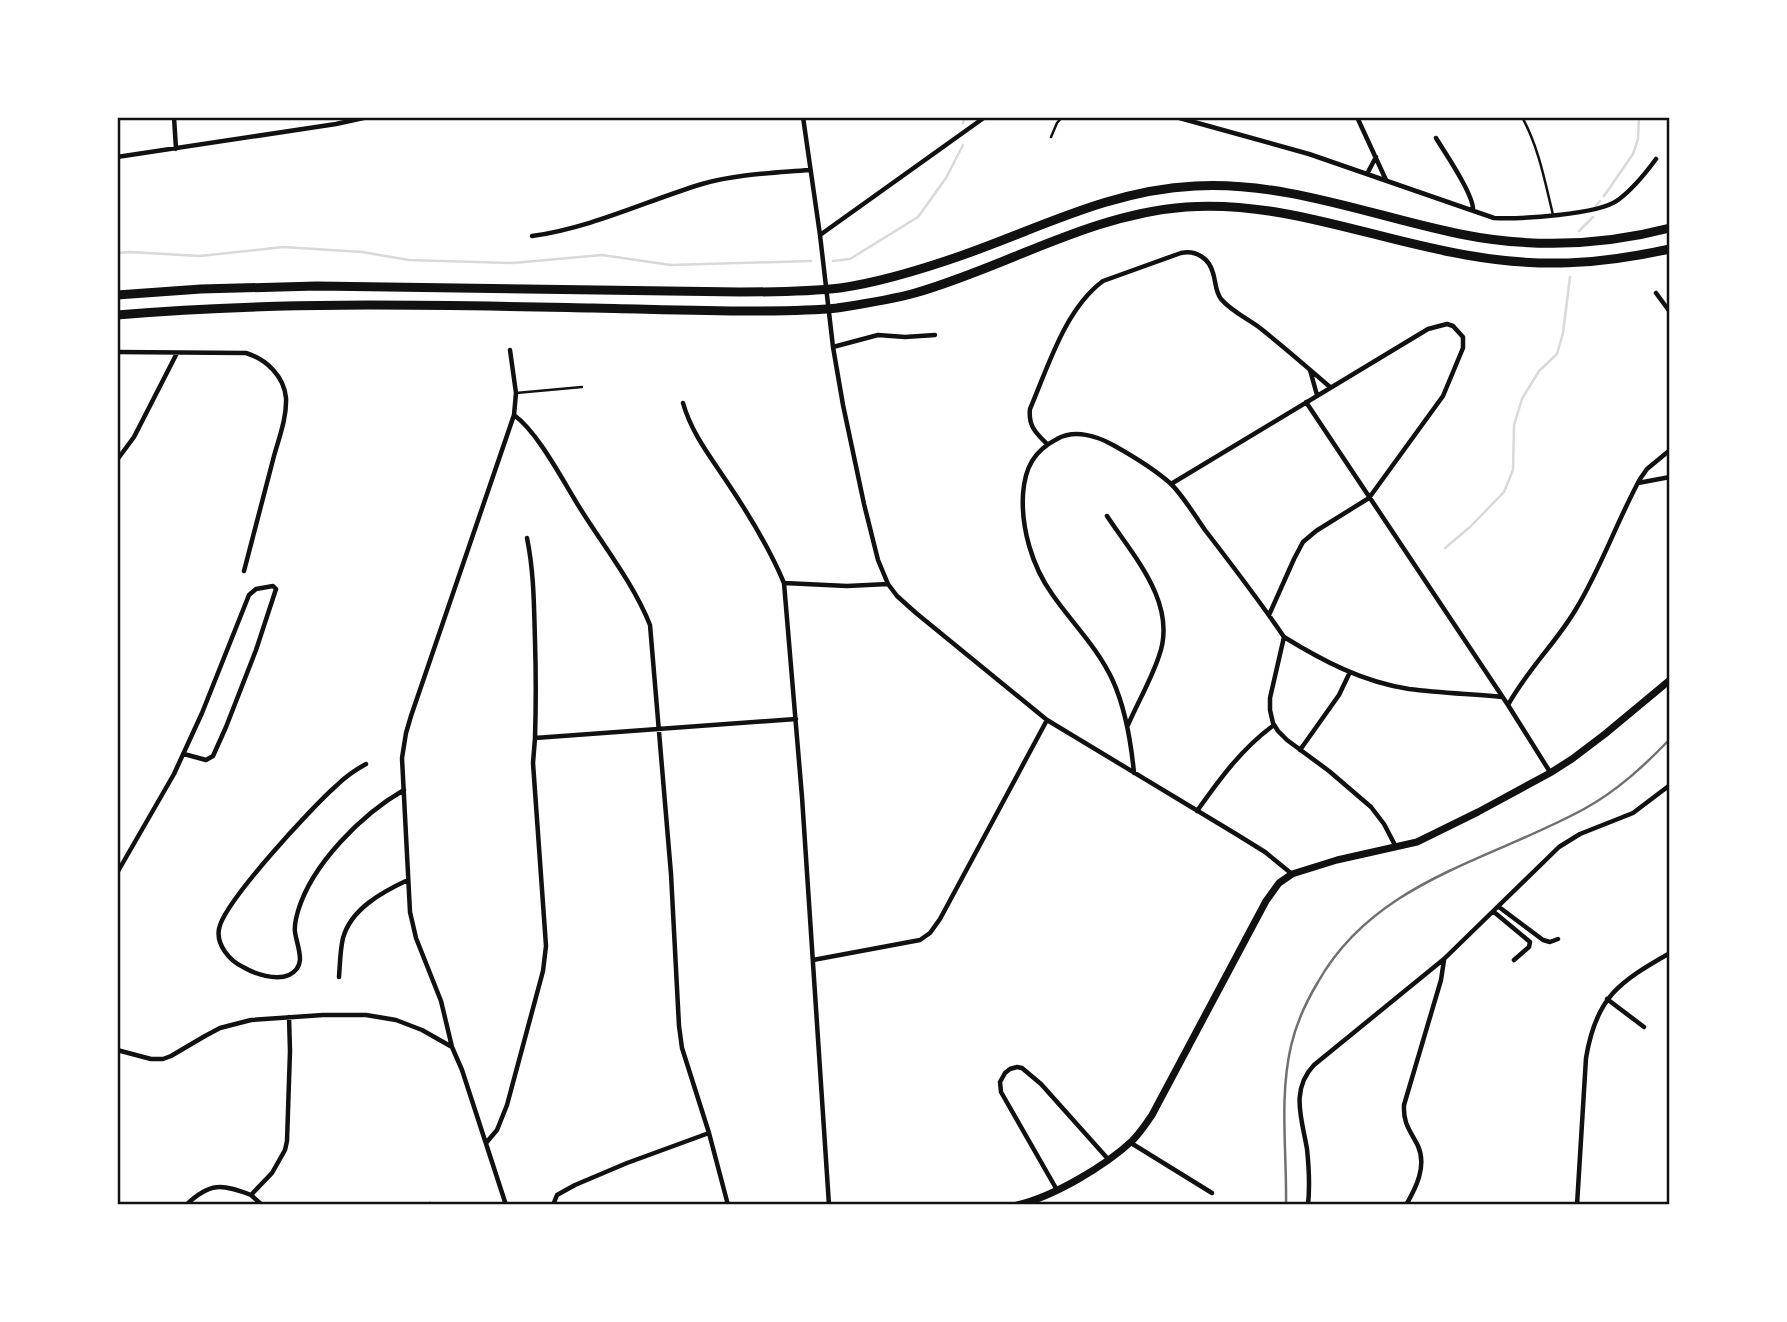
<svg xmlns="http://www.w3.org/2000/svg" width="1787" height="1322" viewBox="0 0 1787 1322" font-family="'IBM Plex Sans',sans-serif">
<rect width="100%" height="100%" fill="#fff"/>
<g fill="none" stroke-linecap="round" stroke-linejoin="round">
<!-- stream -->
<path stroke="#d9d9d9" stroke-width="2.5" d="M 963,123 L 964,117
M 1604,196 L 1633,154 L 1638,139 L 1639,117
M 1595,207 L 1600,201
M 1579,231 L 1593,217
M 117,253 L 129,252 L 200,256 L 283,247 L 362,252 L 409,260 L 513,263 L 602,255 L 671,265 L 811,261
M 833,261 L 850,259 L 918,217 L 946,178 L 963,145
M 1445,548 L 1470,527 L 1504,492 L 1513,470 L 1514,425 L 1522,399 L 1539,371 L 1557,354 L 1563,333 L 1570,277"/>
<!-- service -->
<path stroke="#111" stroke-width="2.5" d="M 1522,117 C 1539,148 1545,182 1553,215
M 1051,137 L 1057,123 L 1062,117
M 516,393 L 582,387
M 430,1203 L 430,1205"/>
<!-- minor -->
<path stroke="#111" stroke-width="4.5" d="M 174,117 L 176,149
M 803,117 L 820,235 L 833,347 L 843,405 L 864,504 L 878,560 L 888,584 L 897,596 L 916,613 L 1047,720 L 1236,834 L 1265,852 L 1292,874
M 1176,117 L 1309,154 L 1494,218 C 1520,219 1598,215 1618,200 C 1633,189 1645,174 1656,159
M 1357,117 L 1386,180
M 1436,138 C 1445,153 1474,195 1473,210
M 117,157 L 336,124 L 368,117
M 1367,174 L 1376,157
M 820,235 L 985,117
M 532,236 C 591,228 646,201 702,184 C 737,174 774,173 809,170
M 1656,293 L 1670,312
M 833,347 L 878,335 L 905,337 L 935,335
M 117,352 L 246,353 C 266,359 284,376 286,398 C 287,417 279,438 274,456 C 264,495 254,533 244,571
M 1310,370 L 1317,395
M 1306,402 L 1508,705 L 1550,772
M 683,403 C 692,435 713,460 731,488 C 751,518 770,550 784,583 L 802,797 L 829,1205
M 514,415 C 539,433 565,485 583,513 C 606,549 634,585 650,625 L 671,874 L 679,1026 L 682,1048 L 709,1133 L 728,1205
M 1047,444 C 1036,433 1028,426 1030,409 C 1048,367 1065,309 1103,281 L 1181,253 C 1196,250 1209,258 1213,273 C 1216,282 1215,291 1221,299 C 1231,311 1248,319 1260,328 C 1284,347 1307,367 1330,387
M 117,460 L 134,437 L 177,353
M 1638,483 L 1670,477
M 1171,484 L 1428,329 L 1447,324 L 1453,326 L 1463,337 L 1463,348 L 1443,396 L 1369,498 L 1316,531 L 1303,542 L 1294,559 L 1269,615
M 1107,516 C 1134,557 1178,604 1159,656 C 1151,680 1138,702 1128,725
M 527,538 C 534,572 534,606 535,641 C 536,673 536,706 535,738
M 784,583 L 847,586 L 888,584
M 1284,637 C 1323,661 1363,682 1409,689 C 1440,693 1471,694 1502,697
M 1508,705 C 1527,670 1556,643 1576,609 C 1601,568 1617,521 1640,479 L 1647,469 L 1670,450
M 1300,750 L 1339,695 L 1350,672
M 366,764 C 355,770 345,777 336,786 C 313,806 223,903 219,929 C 216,945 230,961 243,967 C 255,974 276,981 289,975 C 308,966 297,947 295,932 C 294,925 296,918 298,911 C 312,864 362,814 404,790
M 1134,773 C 1131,742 1126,710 1113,681 C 1098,648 1072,623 1052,594 C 1032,566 1021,528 1023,494 C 1025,467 1034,451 1057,439 C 1075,429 1097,436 1113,445 C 1131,455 1155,470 1170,483 C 1182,494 1195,516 1205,530 C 1232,565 1259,600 1284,637 L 1270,698 L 1270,710 L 1273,723 L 1278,731 L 1287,740 L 1329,771 L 1371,807 L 1384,824 L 1396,847
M 1197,811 C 1219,780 1242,748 1274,725
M 117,873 L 174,774 L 202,713 L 249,595 L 256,589 L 273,586 L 276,589 L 256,650 L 226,727 L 213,756 L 206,760 L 184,754
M 1499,907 L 1543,940 L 1550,942 L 1558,939
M 1494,912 L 1530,942 L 1529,947 L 1514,960
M 813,960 L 920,940 L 930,933 L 940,919 L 1047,720
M 339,977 C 340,964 340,951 343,938 C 351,909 382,892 408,880
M 1607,999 L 1644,1027
M 452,1047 L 441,1001 L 416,938 L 410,912 L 402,758 L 406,733 L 411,716 L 514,415 L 516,393 L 510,350
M 117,1050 L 151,1059 L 163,1059 L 171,1056 L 205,1036 L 220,1028 L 251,1020 L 323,1015 L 366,1015 L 396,1020 L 422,1030 L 452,1047 L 462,1070 L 506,1205
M 486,1143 L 497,1130 L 507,1105 L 543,971 L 546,946 L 533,763 L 535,738 L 796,719
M 1131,1143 L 1212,1193
M 1057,1190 L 1001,1092 L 1000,1082 L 1005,1073 L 1010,1069 L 1017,1067 L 1022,1068 L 1041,1084 L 1108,1159
M 251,1195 L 262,1205
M 186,1205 C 210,1182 222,1184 251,1195 L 272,1173 L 285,1150 L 287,1141 L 290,1051 L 289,1017
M 553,1205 L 557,1195 L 575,1185 L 627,1163 L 709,1133
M 1308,1205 C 1310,1186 1309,1168 1307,1149 C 1302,1119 1290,1090 1314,1065 L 1444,959 L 1559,847 L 1580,834 L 1633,813 L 1670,785
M 1406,1205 C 1416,1188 1427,1166 1418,1146 C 1410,1130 1403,1124 1404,1105 L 1441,980 L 1444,960
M 1577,1205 L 1586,1058 C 1596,997 1619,982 1670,953"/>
<!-- secondary -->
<path stroke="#111" stroke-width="7" d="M 1017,1205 C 1053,1197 1105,1166 1132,1141 C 1140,1133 1146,1124 1152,1115 L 1266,901 L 1279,883 L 1292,874 L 1337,860 L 1417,842 L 1478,812 L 1550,773 L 1572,759 L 1605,734 L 1670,680"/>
<!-- motorway -->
<path stroke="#111" stroke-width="9" d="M 117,295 L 201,289 L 317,286 L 740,292 C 773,292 807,292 840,288 C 882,282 923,269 963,255 C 1040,228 1111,190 1195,186 C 1286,181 1372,216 1460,234 C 1529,248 1601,246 1670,228
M 117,315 C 275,301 434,305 592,308 C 645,309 698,311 750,311 C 779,311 809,311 837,308 C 863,304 890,300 915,293 C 1006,267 1090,214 1186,207 C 1282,200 1372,239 1466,255 C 1539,268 1597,265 1670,249"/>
<!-- rail -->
<path stroke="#707070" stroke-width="2.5" d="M 1286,1205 C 1287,1152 1279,1098 1291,1046 C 1296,1024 1306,1002 1318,982 C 1375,881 1489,861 1584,809 C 1617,791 1644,766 1670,739"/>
</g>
<!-- border -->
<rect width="1787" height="1322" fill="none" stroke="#ffffff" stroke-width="238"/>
<rect x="119" y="119" width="1549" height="1084" fill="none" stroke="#111" stroke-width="2.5"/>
</svg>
